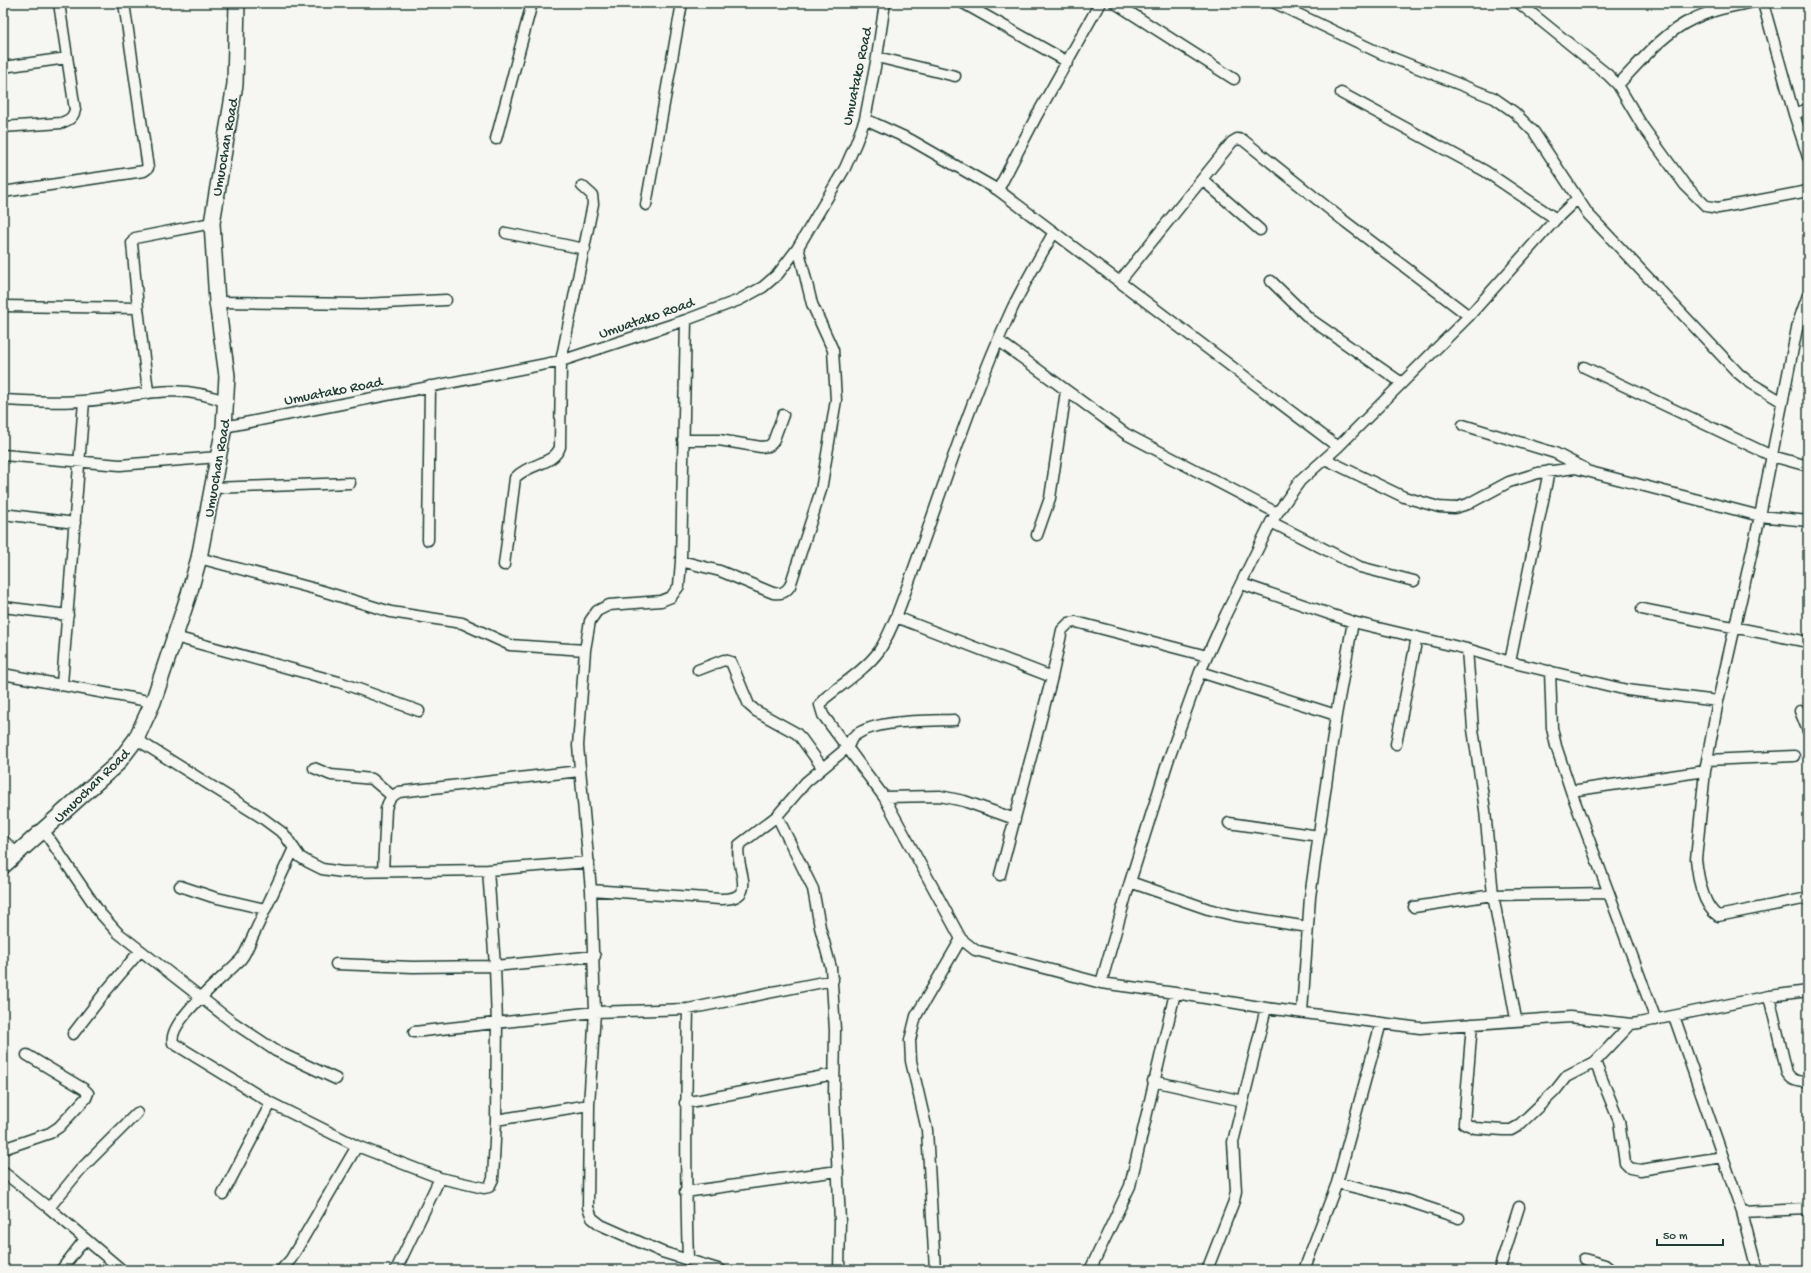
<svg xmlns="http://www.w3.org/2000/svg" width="1811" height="1273" viewBox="0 0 1811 1273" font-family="'Gochi Hand',sans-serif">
<rect width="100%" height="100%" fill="#f6f6f2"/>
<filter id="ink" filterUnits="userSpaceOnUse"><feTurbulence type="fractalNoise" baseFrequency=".025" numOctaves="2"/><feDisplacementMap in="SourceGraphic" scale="8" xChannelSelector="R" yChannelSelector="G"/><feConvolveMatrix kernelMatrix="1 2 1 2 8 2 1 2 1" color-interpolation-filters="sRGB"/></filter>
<g filter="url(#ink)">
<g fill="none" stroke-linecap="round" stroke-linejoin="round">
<defs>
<path id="street" d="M 963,3 L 1068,62
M 1115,3 L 1234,79
M 1275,3 L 1380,53 L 1494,98 L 1514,112 L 1534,132 L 1588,214 L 1738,373 L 1749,382 L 1781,401
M 1519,3 L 1608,75 L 1618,85 L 1643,127 L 1685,185 L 1706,206 L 1718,208 L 1808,191
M 1763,3 L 1794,114 L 1808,157
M 877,57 L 955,76
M 3,67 L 67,58
M 1618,85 C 1640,62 1663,33 1693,19 C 1711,10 1730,7 1749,3
M 1341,93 L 1485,171 L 1556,219
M 1794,114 L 1808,109
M 865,119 L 911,140 L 998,190 L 1338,447
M 3,127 L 61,123 C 69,120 73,118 75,110 L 59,3
M 496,139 L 532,3
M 1203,180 L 1260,230
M 998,190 L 1037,115 L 1100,3
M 3,192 L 144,171 L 148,168 L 124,3
M 646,205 L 682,3
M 1054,232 C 1040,257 1025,282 1012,309 C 966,408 935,515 896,617 C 891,628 886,641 879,651 C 866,669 841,685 824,699 L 820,705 L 823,715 L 884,797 L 961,939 L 975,950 L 1101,983 L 1175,993 L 1266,1008 L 1420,1028 L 1570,1017 L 1631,1024 L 1639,1023 L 1769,996 L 1808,991
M 506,233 L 585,249
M 1120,281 L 1232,142 L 1237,139 L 1243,140 L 1343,220 L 1469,316
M 1271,281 L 1310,319 L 1402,383
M 1808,295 L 1798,323 L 1760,516 L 1718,701 L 1705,771 L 1696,859 C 1698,877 1702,905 1718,916 L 1808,898
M 217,302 L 362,304 L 446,300
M 3,306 L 138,308
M 686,320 L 681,561 L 679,586 L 671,597 L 661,601 L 609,605 L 597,611 L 590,621 L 585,650 L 578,746 L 591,890 L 595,1012 L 589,1105 L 588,1207 L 592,1218 L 601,1225 L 662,1252 L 721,1270
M 999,341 L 1126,434 L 1277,513
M 1584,367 L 1772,456 L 1808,466
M 148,391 L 138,308 L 132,243 L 135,238 L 140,237 L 212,223
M 3,400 C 29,401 56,403 82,401 C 138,398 170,380 227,402
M 1463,425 L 1555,453 L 1584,468
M 224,427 L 561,361 L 686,320 L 739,300 L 763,287 L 778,274 L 797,249 L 845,168 L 856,143 L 865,119 L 877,57 L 885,3
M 683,440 L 719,440 L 761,447 L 769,446 L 773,442 L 783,415
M 3,455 L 120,465 L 218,457
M 1325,459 L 1404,497 L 1439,507 L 1454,508 L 1468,504 L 1509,482 L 1538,473 L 1575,468 L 1760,516 L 1808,521
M 212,488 L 350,483
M 3,514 L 75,523
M 1271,522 L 1360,567 L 1414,581
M 1037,535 L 1050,498 L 1066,391
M 428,540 L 430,386
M 199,558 L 319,590 L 391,612 L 462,623 L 510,645 L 585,650
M 681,561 L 720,571 L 773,593 C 781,594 785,593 790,586 L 821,490 L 836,400 L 833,350 L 812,304 L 798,247
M 504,565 L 515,478 C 527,464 554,465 560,447 L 561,361 L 593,204 L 592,195 L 582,186
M 1242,584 L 1353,622 L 1467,649 L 1510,662 L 1627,690 L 1718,701
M 3,607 L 68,615
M 1642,609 L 1808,642
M 896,617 L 1052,677
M 175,637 L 339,682 L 419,711
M 1467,649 L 1473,729 L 1485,810 L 1493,895 L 1516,1019
M 1510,662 L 1549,471
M 698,670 L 724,660 L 731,662 L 749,705 L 756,711 L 796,733 L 801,738 L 822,767
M 1550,671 L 1552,728 L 1556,746 L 1571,791 L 1656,1020
M 1200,672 L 1336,715
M 3,674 L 153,702
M 62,684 L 84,401
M 1800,711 L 1808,731
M 136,739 L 261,817 L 284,834 L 300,857 L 308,862 L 322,869 L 342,872 L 488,870 L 589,862
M 1396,744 L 1417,637
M 1707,760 L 1794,756
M 314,768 L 331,775 L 372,779 L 392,796
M 1571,791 L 1705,771
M 884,797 L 940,796 L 964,801 L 1015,819
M 777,816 L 813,889 L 820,927 L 831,968 L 835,1030 L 834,1095 L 840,1222 L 839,1270
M 1229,823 L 1319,836
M 44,831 L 100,913 L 117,932 L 231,1021 L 276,1051 L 336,1079
M 3,840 L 17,854
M 294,848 L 246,951 C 244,955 241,960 237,963 C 223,978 167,1022 173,1043 L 271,1103 L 357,1146 L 440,1178 L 484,1188 L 489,1187 L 493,1179 L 496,1120 L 497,1023 L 495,966 L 488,870
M 383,871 L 386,809 C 388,801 391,796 399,792 L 579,771
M 1000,875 L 1052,677 L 1062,630 L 1069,623 L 1076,622 L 1207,656
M 1130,882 L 1208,909 L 1233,915 L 1308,927
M 180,886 L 213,897 L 265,909
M 591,890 L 720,899 C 762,900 733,866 739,845 L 777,816 L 806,782 L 848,747 C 849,744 851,740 852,738 C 871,719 928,721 954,720
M 1414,907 L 1493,895 L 1609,893
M 336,964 L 413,967 L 495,966 L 595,956
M 1101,983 L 1130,882 L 1168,761 L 1200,672 L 1226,614 L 1271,522 L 1300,481 L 1338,447 L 1469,316 L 1556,219 L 1577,199
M 1769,996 L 1787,1073 C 1792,1081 1799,1082 1808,1082
M 688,1009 C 686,1093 685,1176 688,1259
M 1302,1012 L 1310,897 L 1336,715 L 1353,622
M 1674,1016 L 1742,1212 L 1757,1270
M 1472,1024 L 1464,1123 L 1475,1128 L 1503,1130 L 1511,1130 L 1518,1126 L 1555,1091 L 1566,1077 L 1595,1062 L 1631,1024
M 414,1032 L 595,1012 L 688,1009 L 833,980
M 73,1034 L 106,991 L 140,951
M 1595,1062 L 1619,1121 L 1625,1163 L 1630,1168 L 1640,1170 L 1723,1157
M 1153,1081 L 1243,1101
M 685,1103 L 834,1074
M 496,1120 L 589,1105
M 3,1149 L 50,1133 L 59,1127 L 86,1098 L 88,1093 L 84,1089 L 27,1055
M 3,1172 L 49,1208 L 122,1270
M 1337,1183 L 1402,1199 L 1459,1218
M 685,1192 L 838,1171
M 223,1194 L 271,1103
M 49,1208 L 80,1170 L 137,1113
M 1742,1212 L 1808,1209
M 1584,1259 L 1605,1265 L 1611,1270
M 61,1270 L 85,1239
M 281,1270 L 291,1259 L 357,1146
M 396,1270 L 440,1178
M 935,1270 L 927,1130 L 911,1061 L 910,1040 L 916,1016 L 961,939
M 1090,1270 L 1130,1186 L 1175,993
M 1207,1270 L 1234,1201 L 1236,1191 L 1233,1142 L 1266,1008
M 1304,1270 L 1337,1183 L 1381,1023
M 1499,1270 L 1519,1207"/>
<path id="secondary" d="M 3,866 L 117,764 L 136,739 L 153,702 L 189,594 L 199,558 L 224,427 L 227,376 L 217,302 L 212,223 L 235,84 L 237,3"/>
</defs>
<!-- street casing -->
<use href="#street" stroke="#1f3d34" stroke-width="13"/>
<!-- secondary casing -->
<use href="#secondary" stroke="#1f3d34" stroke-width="18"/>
<!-- street -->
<use href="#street" stroke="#f6f6f2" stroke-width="10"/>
<!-- secondary -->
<use href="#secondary" stroke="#f6f6f2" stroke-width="15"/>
</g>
</g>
<g text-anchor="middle" stroke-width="3" stroke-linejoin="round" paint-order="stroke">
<!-- street labels -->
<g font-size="15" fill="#1f3d34" stroke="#f6f6f2">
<text transform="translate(856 76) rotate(-78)" y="5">Umuatako Road</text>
<text transform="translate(224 147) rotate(-80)" y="5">Umuochan Road</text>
<text transform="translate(646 317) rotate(-19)" y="5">Umuatako Road</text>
<text transform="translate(333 390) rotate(-11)" y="5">Umuatako Road</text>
<text transform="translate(216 468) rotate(-80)" y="5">Umuochan Road</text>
<text transform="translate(91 785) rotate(-44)" y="5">Umuochan Road</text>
</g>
</g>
<!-- margin -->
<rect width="1811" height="1273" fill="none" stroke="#f6f6f2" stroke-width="16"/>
<rect x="8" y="8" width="1795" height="1257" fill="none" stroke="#1f3d34" stroke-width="1.5" filter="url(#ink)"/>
<!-- scale -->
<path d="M1657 1239v6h66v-6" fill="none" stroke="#1f3d34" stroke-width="2"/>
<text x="1663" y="1239" font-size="12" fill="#1f3d34" stroke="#f6f6f2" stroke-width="3" paint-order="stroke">50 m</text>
</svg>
